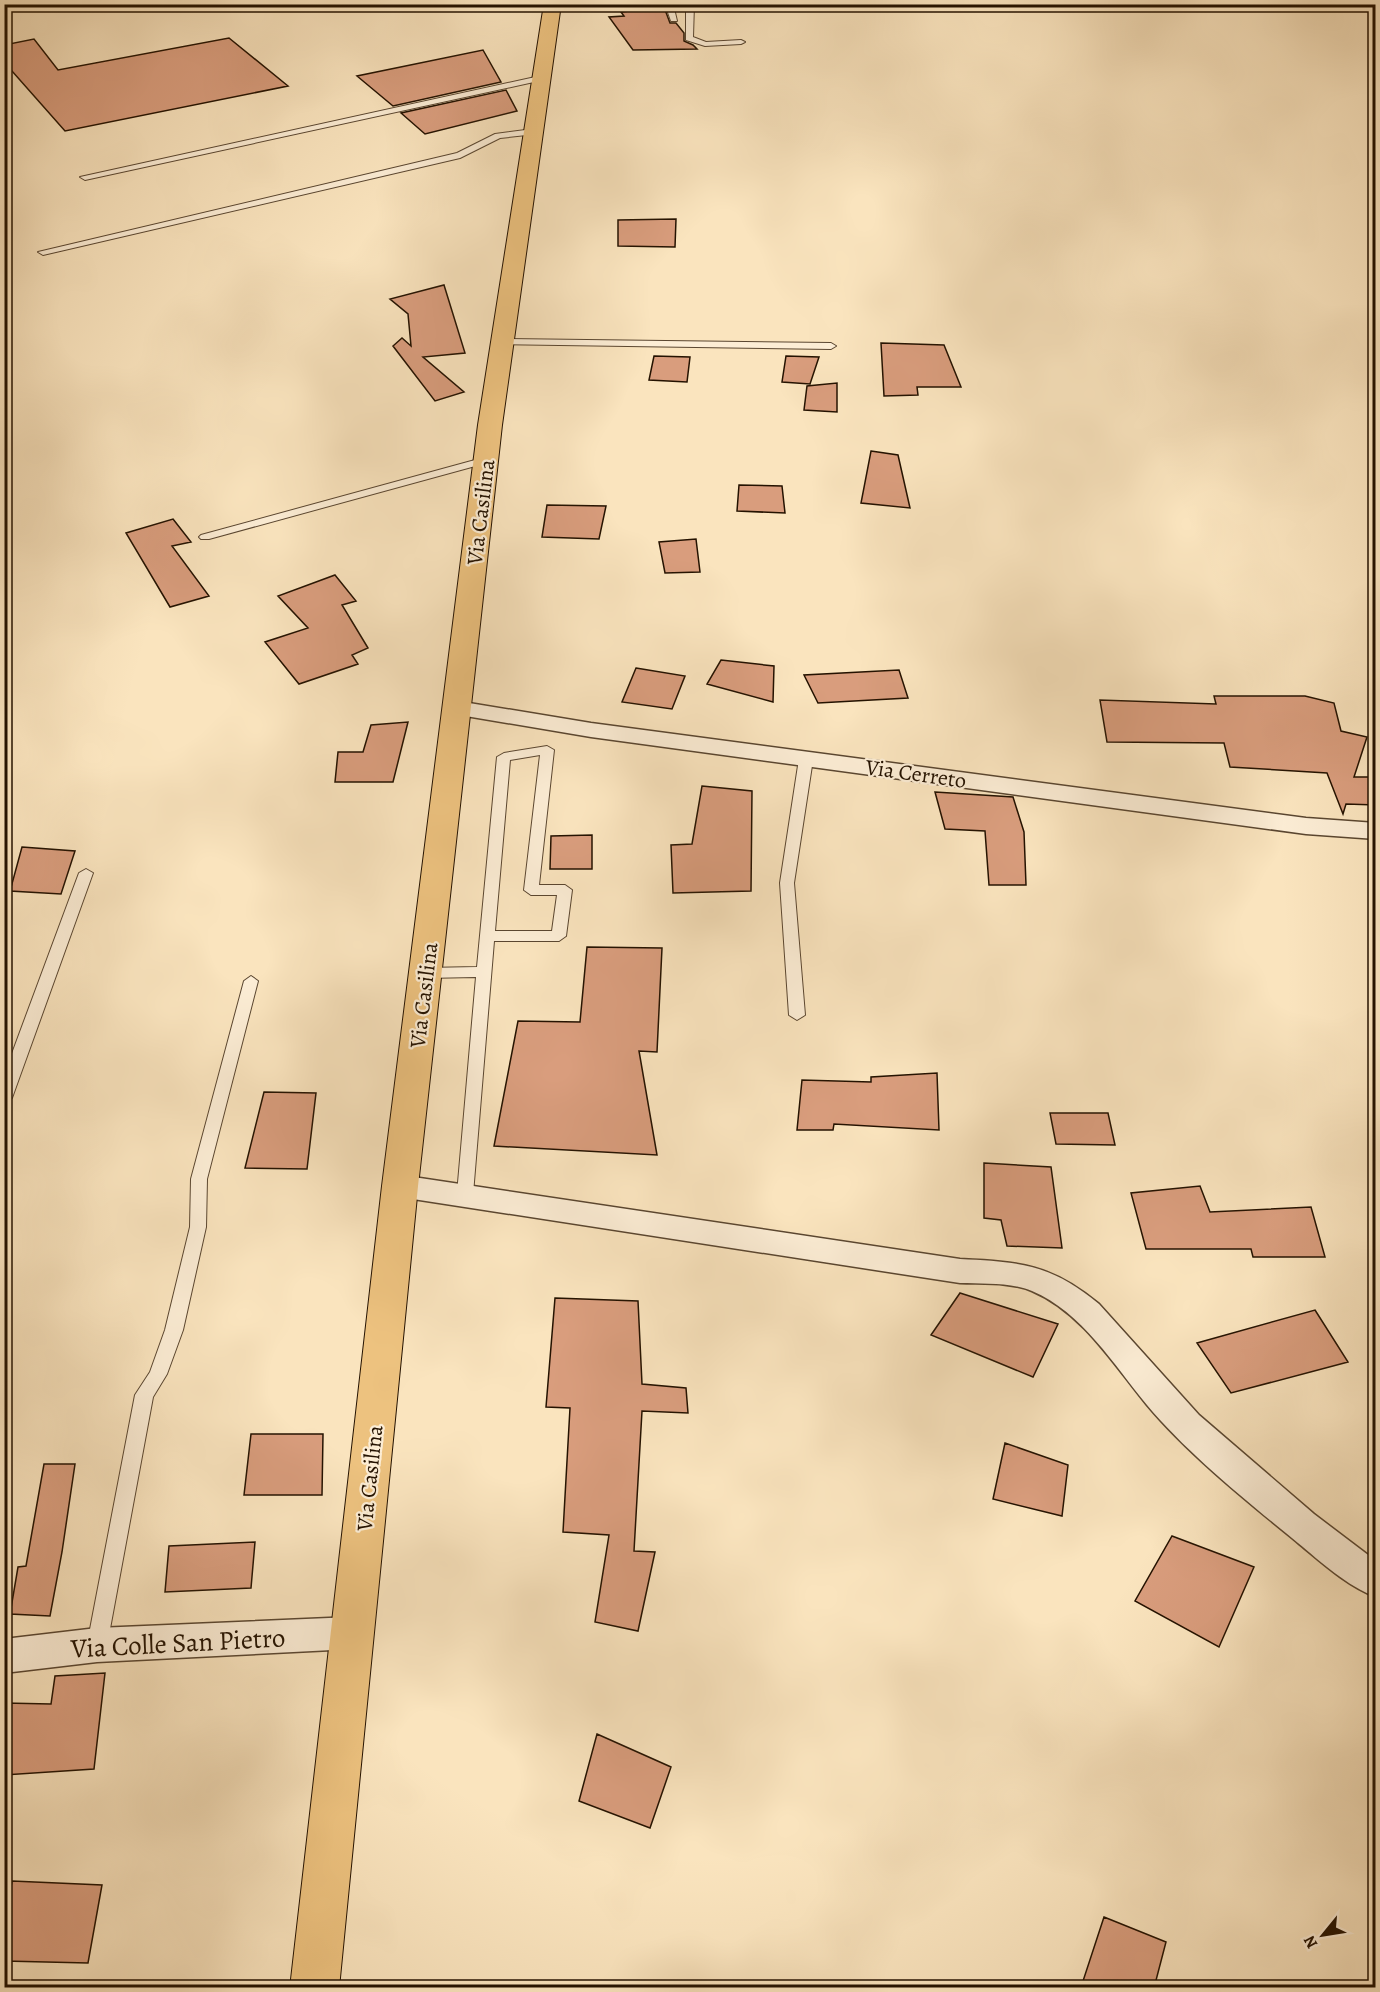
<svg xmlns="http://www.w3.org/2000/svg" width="1380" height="1992" viewBox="0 0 1380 1992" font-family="Alegreya,serif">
<rect width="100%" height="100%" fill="#fae4be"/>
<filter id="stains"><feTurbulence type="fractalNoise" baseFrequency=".00333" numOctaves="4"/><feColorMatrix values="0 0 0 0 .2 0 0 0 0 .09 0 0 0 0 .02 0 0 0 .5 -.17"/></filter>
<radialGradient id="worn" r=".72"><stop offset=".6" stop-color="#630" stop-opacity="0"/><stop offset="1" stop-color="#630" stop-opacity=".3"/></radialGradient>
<!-- building -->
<path fill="#d99d7d" stroke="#241200" stroke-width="1.5" d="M 664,7 L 670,23 L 676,23 L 684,33 L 684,41 L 693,45 L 697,49 L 633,50 L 609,17 L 624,16 L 621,12 Z
M 229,38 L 288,86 L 65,131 L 4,62 L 4,45 L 34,39 L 58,70 Z
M 483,50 L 501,82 L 393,106 L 357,76 Z
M 506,90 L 517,111 L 425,134 L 401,113 Z
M 676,219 L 675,247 L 618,246 L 618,220 Z
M 444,285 L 465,353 L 423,357 L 464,392 L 435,401 L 393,346 L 402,338 L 411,346 L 408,314 L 390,299 Z
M 881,343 L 944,345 L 961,387 L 917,387 L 918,395 L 884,396 Z
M 654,356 L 690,357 L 687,382 L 649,380 Z
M 786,356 L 819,357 L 810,384 L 782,382 Z
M 837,383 L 837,412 L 804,410 L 807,386 Z
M 871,451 L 898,455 L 910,508 L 861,503 Z
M 739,485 L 782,486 L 785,513 L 737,511 Z
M 547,505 L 606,506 L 599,539 L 542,537 Z
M 173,519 L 191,542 L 172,546 L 209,596 L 170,607 L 126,533 Z
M 696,539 L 700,572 L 665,573 L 659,542 Z
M 335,575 L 356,601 L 342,605 L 368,648 L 352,655 L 358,664 L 299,684 L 265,642 L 308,628 L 278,596 Z
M 721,660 L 774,666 L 773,702 L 707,684 Z
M 636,668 L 685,676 L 672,709 L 622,702 Z
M 899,670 L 908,698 L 818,703 L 804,675 Z
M 1214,696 L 1305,696 L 1334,703 L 1341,731 L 1367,737 L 1354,777 L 1376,777 L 1376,805 L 1346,804 L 1343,814 L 1327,773 L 1230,767 L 1224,743 L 1107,742 L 1100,700 L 1216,704 Z
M 408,722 L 393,782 L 335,782 L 338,752 L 363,752 L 371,725 Z
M 702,786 L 752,791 L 751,891 L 673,893 L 671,845 L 692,844 Z
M 935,792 L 1013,797 L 1024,832 L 1026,885 L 989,885 L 985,831 L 945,829 Z
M 592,835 L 592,869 L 550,869 L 551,836 Z
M 22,847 L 75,851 L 61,894 L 10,891 Z
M 587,947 L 662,948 L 657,1052 L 639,1051 L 657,1155 L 494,1146 L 518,1021 L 580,1022 Z
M 937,1073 L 939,1130 L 834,1124 L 833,1130 L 797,1130 L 802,1080 L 871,1082 L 871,1077 Z
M 264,1092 L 316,1093 L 307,1169 L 245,1168 Z
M 1050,1113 L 1108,1113 L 1115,1145 L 1056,1144 Z
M 984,1163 L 1051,1167 L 1062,1248 L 1007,1246 L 1001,1220 L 984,1218 Z
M 1200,1186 L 1210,1212 L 1311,1207 L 1325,1257 L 1253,1257 L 1251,1249 L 1146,1249 L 1131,1193 Z
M 960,1293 L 1058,1324 L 1033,1377 L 931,1335 Z
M 555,1298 L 638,1301 L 642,1384 L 686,1388 L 688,1413 L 642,1411 L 634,1551 L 655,1552 L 638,1631 L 595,1622 L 609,1535 L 563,1532 L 570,1408 L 546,1407 Z
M 1315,1310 L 1348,1362 L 1231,1393 L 1197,1343 Z
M 251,1434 L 323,1434 L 322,1495 L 244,1495 Z
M 1005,1443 L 1068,1465 L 1062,1516 L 993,1499 Z
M 44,1464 L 75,1464 L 62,1552 L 50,1616 L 10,1614 L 18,1567 L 26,1566 Z
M 1172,1536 L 1254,1567 L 1219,1647 L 1135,1601 Z
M 255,1542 L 251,1588 L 165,1592 L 169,1546 Z
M 105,1673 L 94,1769 L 4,1775 L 4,1703 L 51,1704 L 55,1676 Z
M 597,1734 L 671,1767 L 650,1828 L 579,1801 Z
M 12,1881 L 102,1885 L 88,1963 L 4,1961 L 4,1929 Z
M 1104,1917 L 1166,1942 L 1154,1988 L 1099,1988 L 1083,1981 Z"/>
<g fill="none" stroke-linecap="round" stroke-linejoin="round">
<defs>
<path id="lane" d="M 665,4 L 673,4 L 677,21 L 671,21 Z
M 686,4 L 694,4 L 693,37 L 706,42 L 741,40 L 745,42 L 741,44 L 705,46 L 686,40 Z
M 540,76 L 544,78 L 543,80 L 85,180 L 80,177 Z
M 533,129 L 536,130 L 536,134 L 500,138 L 460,158 L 43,255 L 38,252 L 457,153 L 495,134 Z
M 502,339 L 831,343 L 836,346 L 831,349 L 498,344 L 497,342 Z
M 486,457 L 492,460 L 490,462 L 209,539 L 201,539 L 199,537 L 201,535 Z
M 547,746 L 554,750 L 539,885 L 565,885 L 572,890 L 566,936 L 559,941 L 494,941 L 473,1194 L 471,1198 L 459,1198 L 457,1194 L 476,977 L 425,978 L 418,973 L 425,968 L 477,967 L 497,757 L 504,753 ZM 540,755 L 524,890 L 531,895 L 557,895 L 552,931 L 495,931 L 510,760 Z
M 806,755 L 813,759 L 794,883 L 805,1015 L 797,1020 L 789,1015 L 780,883 L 799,759 Z
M 86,869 L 93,873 L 12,1098 L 4,1103 L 4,1075 L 79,873 Z
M 251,976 L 258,981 L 207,1179 L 206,1227 L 183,1330 L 167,1374 L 153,1397 L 107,1645 L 104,1651 L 97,1654 L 90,1651 L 87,1645 L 135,1395 L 150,1372 L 165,1330 L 190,1227 L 191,1179 L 244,981 Z"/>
<path id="street" d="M 457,701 L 591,723 L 1306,818 L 1376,823 L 1376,839 L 1306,834 L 591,737 L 448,713 L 445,708 L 448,703 Z
M 400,1175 L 960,1259 C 1020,1262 1051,1264 1099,1304 L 1199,1415 L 1314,1514 L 1376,1561 L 1376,1597 C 1347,1586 1321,1562 1298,1543 C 1248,1502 1188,1454 1147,1405 C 1114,1365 1082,1312 1032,1291 C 1011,1282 983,1284 960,1283 L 400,1197 L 389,1194 L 384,1186 L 389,1178 Z
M 352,1617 L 365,1621 L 371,1633 L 365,1645 L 352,1649 L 97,1662 L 4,1673 L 4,1639 L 97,1628 Z"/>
<path id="primary" d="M 544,4 L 561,4 L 502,425 L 418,1186 L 339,1988 L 290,1988 L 382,1186 L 478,425 Z"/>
</defs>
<!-- lane casing -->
<use href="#lane" stroke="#5a4630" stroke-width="2"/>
<!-- street casing -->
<use href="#street" stroke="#5a4630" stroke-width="3"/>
<!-- primary casing -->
<use href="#primary" stroke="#241200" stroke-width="2"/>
<!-- lane -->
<use href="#lane" fill="#fcedd5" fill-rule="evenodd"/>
<!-- street -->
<use href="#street" fill="#fcedd5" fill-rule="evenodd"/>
<!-- primary -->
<use href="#primary" fill="#edc27f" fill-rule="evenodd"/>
</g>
<g text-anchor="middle" stroke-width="4.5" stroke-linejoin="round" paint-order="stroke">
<!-- street labels -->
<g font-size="22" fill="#241200" stroke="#fcedd5">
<text transform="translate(480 512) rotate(-83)" y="8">Via Casilina</text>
<text transform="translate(916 773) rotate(8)" y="8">Via Cerreto</text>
<text transform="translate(423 995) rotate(-83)" y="8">Via Casilina</text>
<text transform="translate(369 1478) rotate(-84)" y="8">Via Casilina</text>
</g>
<!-- near-street labels -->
<g font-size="27" fill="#241200" stroke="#fcedd5">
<text transform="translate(178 1643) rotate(-3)" y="9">Via Colle San Pietro</text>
</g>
</g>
<!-- margin -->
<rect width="1380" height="1992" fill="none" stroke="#fae4be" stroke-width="24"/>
<rect x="6" y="6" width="1368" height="1980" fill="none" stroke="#241200" stroke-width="3"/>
<rect x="12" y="12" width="1356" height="1968" fill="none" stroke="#241200" stroke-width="1.5"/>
<!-- north arrow -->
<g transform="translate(1323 1935) rotate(240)" stroke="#fcedd5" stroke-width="4.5" paint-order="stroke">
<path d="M0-4.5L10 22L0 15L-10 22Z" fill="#241200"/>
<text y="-9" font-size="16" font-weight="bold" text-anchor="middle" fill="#241200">N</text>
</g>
<rect width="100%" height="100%" filter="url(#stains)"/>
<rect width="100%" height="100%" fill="url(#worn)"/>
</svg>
